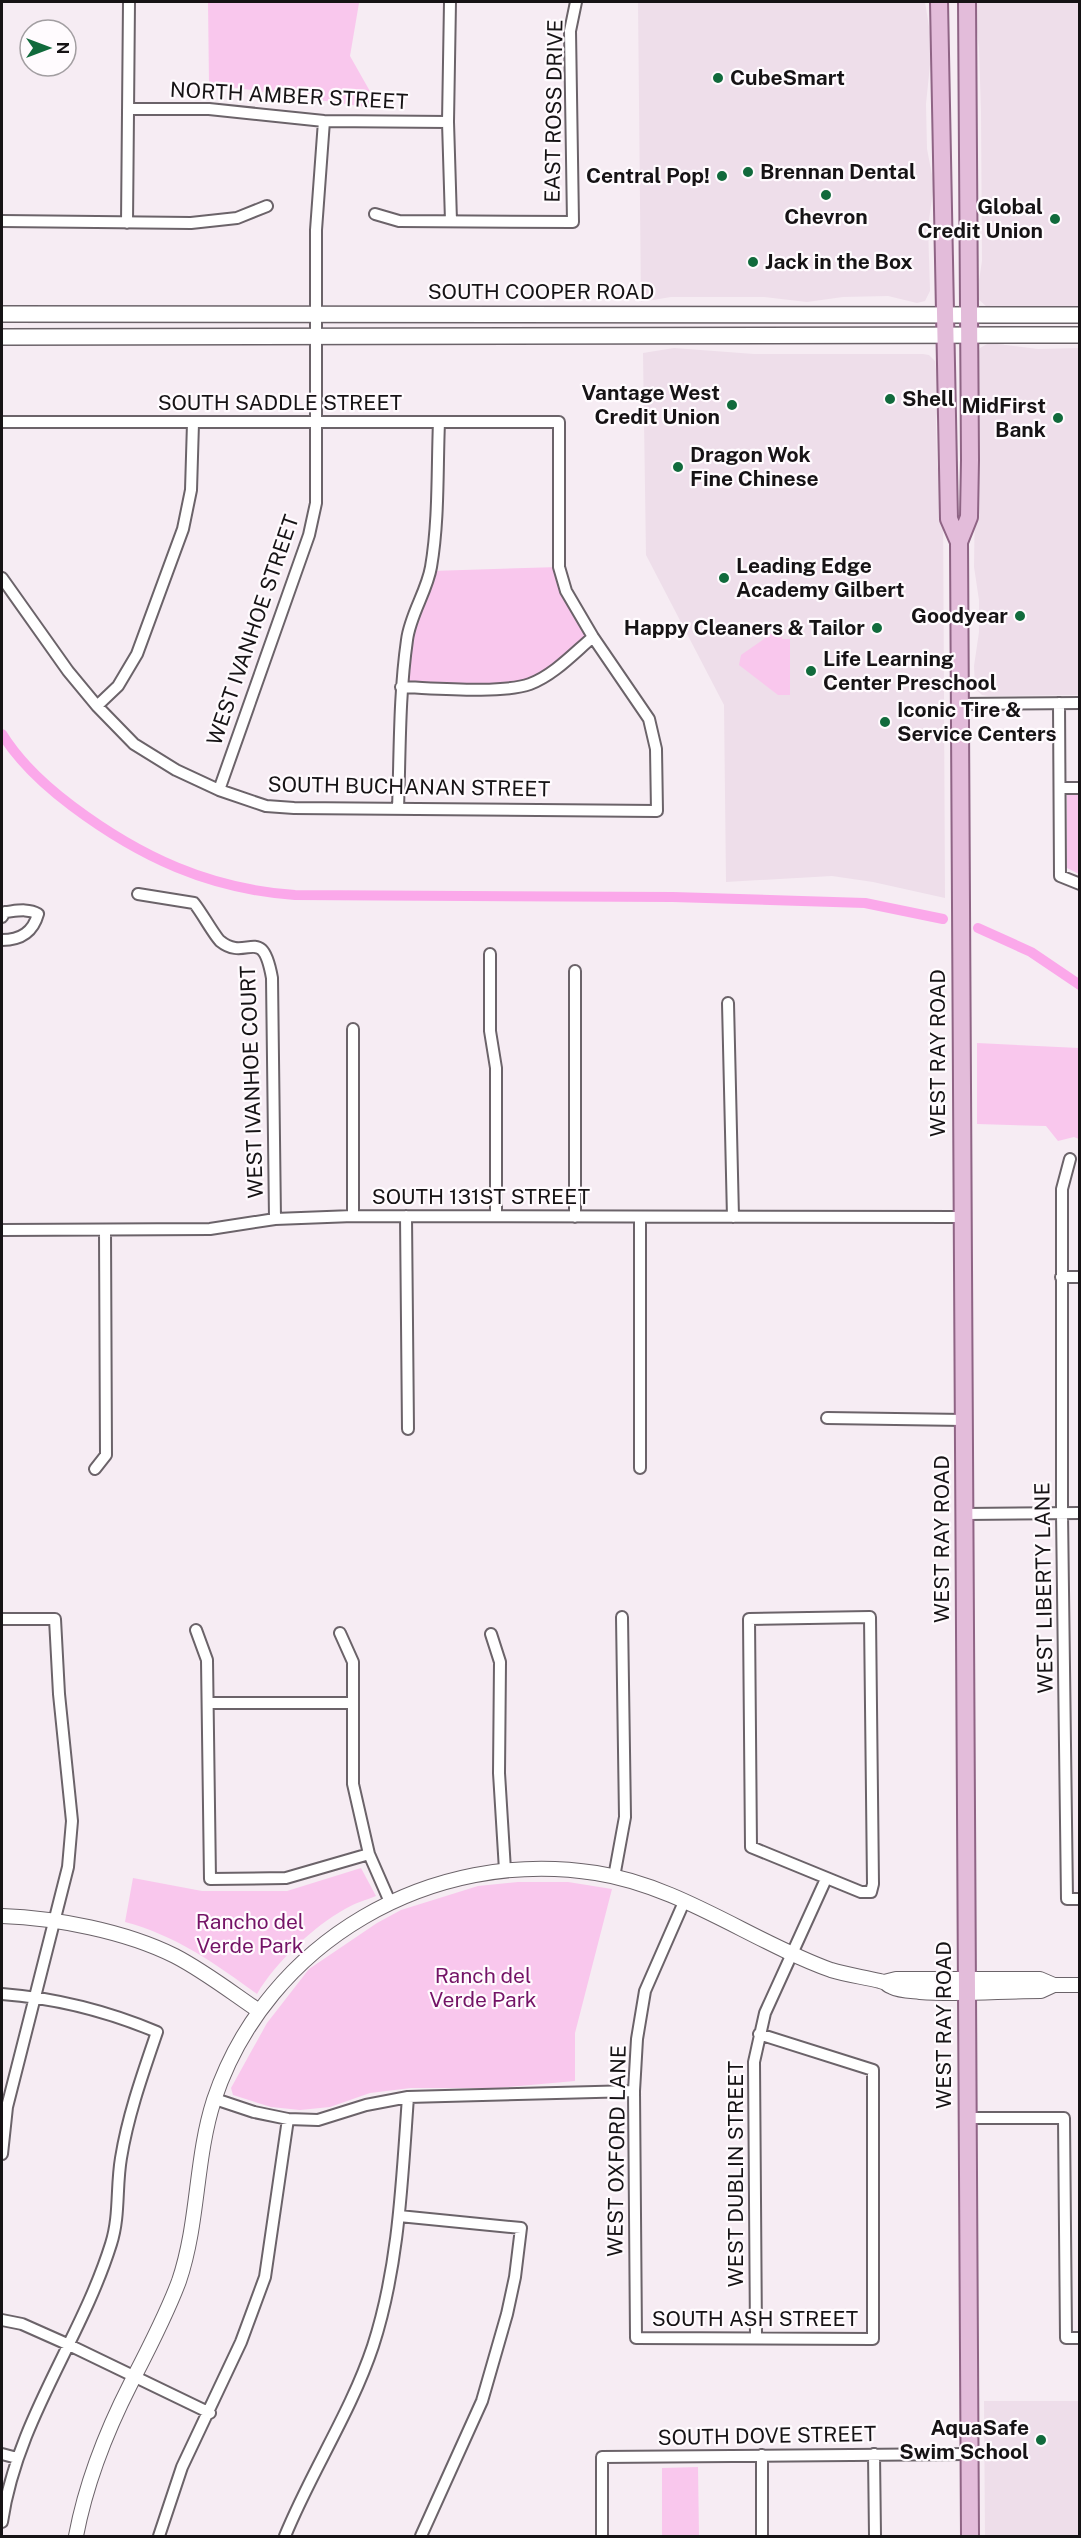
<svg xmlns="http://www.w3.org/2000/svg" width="1081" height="2538" viewBox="0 0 1081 2538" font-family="'Public Sans',sans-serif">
<rect width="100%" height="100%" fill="#f6ecf3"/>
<!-- built -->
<path fill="#eedeea" d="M 638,2 L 925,2 L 932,45 L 926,104 L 927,149 L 934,185 L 928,226 L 930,291 L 925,301 L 917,303 L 888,296 L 843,297 L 807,302 L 764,297 L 671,297 L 641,302 Z
M 974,2 L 1079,2 L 1079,306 L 986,306 L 978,299 L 977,294 L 982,261 L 981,112 L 979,48 Z
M 989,343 L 1038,349 L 1079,348 L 1079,695 L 988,696 L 982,695 L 975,688 L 974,666 L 979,632 L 979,600 L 974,567 L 977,358 L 980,348 Z
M 674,348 L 754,354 L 923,354 L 929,355 L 935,361 L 939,395 L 936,422 L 937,464 L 943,498 L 945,898 L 873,882 L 832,876 L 726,882 L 724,705 L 646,555 L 643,353 Z
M 984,2401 L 1079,2401 L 1079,2536 L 985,2536 Z"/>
<!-- green -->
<path fill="#f9c7ed" d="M 208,2 L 359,3 L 350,56 L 380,109 L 209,84 Z
M 559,567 L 593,637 L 530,684 L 401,687 L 407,637 L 431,571 Z
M 781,627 L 782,639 L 790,639 L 790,695 L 778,695 L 739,665 L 741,655 Z
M 1067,795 L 1079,795 L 1079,874 L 1067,868 Z
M 977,1043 L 1079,1048 L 1079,1139 L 1074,1137 L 1058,1141 L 1046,1126 L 977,1124 Z
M 361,1868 L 376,1896 C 366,1900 355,1903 345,1909 C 314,1926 275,1963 257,1994 C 216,1964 175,1935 125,1922 L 133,1878 L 202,1891 L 287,1891 Z
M 518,1882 L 568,1882 L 612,1889 L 575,2033 L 575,2081 L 498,2088 L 411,2088 L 370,2093 L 330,2107 L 300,2110 L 271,2107 L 233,2095 L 231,2088 L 267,2023 L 309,1969 L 377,1923 L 401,1910 L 478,1886 Z
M 698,2467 L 699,2536 L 662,2536 L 662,2468 Z"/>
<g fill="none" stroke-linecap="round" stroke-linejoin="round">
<!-- canal -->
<path stroke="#fba8ea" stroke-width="10" d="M 2,734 C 20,763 44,785 72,806 C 140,857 209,889 295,895 L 673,897 L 865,903 L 943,919
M 978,928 L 1031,952 L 1080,985"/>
<defs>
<path id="minor" d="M 450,2 L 448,122 L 451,221
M 128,109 L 209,109 L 324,121 L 448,122
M 375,214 L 399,221 L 573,222 L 570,31 L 576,2
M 2,221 L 191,223 L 237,218 L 267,206
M 127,223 L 129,2
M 2,422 L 559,422 L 559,567 L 566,591 L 593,637 L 649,719 L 656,749 L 657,811 L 294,808 L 266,806 L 219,790 L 176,770 L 134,744 L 97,706 L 68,671 L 2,578
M 401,687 C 433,688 503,694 530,684 C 554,675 574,653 593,637
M 1059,703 L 1060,876 L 1080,884
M 959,704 L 1080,703
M 97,706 L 118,686 L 137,654 L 183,529 L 191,490 L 193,423
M 1060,788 L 1080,788
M 219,790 L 309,535 L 316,503 L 316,230 L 324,121
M 398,809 C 400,753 399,696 407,640 C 410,615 427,591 431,567 C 439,520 437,470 439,422
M 138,894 L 194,903 C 202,913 214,935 220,941 C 247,963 262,922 272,978 L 275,1219
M 2,917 L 5,912 C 16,911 28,908 38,914 C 33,932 21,940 2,940
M 490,954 L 490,1031 L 496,1068 L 496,1216
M 575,971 L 575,1217
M 728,1003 L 733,1217
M 1070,1159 L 1062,1189 L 1062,1513 L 1067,1899 L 1080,1899
M 353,1216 L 353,1029
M 406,1216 L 408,1429
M 2,1230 L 210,1229 L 275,1219 L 353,1216 L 962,1217
M 1061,1277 L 1080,1277
M 827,1418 L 964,1420
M 640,1468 L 640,1217
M 95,1469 L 106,1455 L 105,1230
M 965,1514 L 1080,1513
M 870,1617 L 873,1884 L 871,1892 L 861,1892 L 751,1847 L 749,1619 Z
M 2,1619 L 55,1619 L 59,1694 L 72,1821 L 68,1867 L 7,2107 L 2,2154
M 196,1630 L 207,1660 L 210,1879 L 286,1878 L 369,1854
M 340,1633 L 353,1662 L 353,1784 L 369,1854 L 390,1902
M 491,1634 L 500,1662 L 499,1773 L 505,1870
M 209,1703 L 351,1703
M 614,1877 L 625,1817 L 622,1617
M 684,1902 L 645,1991 L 637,2039 L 634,2091 L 636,2338 L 873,2339 L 873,2070 L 759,2034
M 2,1994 C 55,1998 107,2011 157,2032 C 143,2073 128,2115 121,2158 C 116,2187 120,2216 111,2244 C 81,2340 17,2420 2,2522
M 215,2099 L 254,2112 L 288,2119 L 318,2120 L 366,2105 L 408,2097 L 634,2091
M 967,2118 L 1064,2118 L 1066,2338 L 1080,2338
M 399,2216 L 521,2228 L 515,2277 L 507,2314 L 482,2401 L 421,2536
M 2,2320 L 22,2324 L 67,2344 L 210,2413
M 756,2338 L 754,2062 L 765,2013 L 826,1879
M 2,2454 L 17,2458
M 874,2454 L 875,2536
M 762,2455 L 762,2536
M 159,2536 L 182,2467 L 241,2342 L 265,2277 L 288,2119
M 285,2536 C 311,2472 351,2412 373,2346 C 399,2266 402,2180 408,2097
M 602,2536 L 602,2457 L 969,2454"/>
<path id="tertiary" d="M 2,1916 C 56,1918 125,1931 175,1956 C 204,1971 231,1992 259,2011
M 884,1982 L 896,1979 L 1040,1979 L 1054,1985 L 1080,1985
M 76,2536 C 86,2483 106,2432 131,2383 C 148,2350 166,2316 179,2281 C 199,2222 195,2159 214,2100 C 267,1941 432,1847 596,1873 C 680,1886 753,1942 831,1970 C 847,1975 864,1977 880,1981 C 892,1985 881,1982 892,1987 C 900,1991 912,1991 920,1992 C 960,1995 1001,1991 1041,1991 L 1054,1985"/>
<path id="secondary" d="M 2,314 L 1080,315
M 2,337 L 1080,335"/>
<path id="primary" d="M 939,2 L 949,519 L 959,542 L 970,2536
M 959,542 L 969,517 L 970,460 L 967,2"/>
</defs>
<!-- minor casing -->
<use href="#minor" stroke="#6b6369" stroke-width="14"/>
<!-- tertiary casing -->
<use href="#tertiary" stroke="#6b6369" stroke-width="16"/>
<!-- secondary casing -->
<use href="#secondary" stroke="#6b6369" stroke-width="18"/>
<!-- primary casing -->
<use href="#primary" stroke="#8f6485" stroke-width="20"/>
<!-- minor -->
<use href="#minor" stroke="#fff" stroke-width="10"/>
<!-- tertiary -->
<use href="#tertiary" stroke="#fff" stroke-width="14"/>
<!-- secondary -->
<use href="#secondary" stroke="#fff" stroke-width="15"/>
<!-- primary -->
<use href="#primary" stroke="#e3bcda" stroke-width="16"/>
</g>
<!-- markers -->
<g fill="#116a3c" stroke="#fffbfe" stroke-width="2">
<circle cx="718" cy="78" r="6"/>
<circle cx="748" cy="172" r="6"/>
<circle cx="722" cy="176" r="6"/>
<circle cx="826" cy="195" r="6"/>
<circle cx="1055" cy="219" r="6"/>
<circle cx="753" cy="262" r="6"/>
<circle cx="890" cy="399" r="6"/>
<circle cx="732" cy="405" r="6"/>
<circle cx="1058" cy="418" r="6"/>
<circle cx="678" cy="467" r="6"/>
<circle cx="724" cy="578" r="6"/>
<circle cx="1020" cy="616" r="6"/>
<circle cx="877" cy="628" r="6"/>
<circle cx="811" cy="671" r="6"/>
<circle cx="885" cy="722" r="6"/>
<circle cx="1041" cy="2440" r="6"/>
</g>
<g text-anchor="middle" stroke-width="4.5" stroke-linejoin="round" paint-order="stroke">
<!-- poi labels -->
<g font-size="21" font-weight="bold" fill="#161315" stroke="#fffbfe" text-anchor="start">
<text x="730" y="85">CubeSmart</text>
<text x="760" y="179">Brennan Dental</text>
<text x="710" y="183" text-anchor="end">Central Pop!</text>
<text x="1043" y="214" text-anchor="end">Global<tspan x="1043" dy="24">Credit Union</tspan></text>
<text x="826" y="224" text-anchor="middle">Chevron</text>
<text x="765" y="269">Jack in the Box</text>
<text x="720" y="400" text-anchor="end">Vantage West<tspan x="720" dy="24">Credit Union</tspan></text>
<text x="902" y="406">Shell</text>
<text x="1046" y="413" text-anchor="end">MidFirst<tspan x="1046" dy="24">Bank</tspan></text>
<text x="690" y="462">Dragon Wok<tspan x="690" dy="24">Fine Chinese</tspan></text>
<text x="736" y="573">Leading Edge<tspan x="736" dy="24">Academy Gilbert</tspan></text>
<text x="1008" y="623" text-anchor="end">Goodyear</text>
<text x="865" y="635" text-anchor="end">Happy Cleaners &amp; Tailor</text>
<text x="823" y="666">Life Learning<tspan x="823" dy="24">Center Preschool</tspan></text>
<text x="897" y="717">Iconic Tire &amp;<tspan x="897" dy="24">Service Centers</tspan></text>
<text x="1029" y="2435" text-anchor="end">AquaSafe<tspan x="1029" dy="24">Swim School</tspan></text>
</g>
<!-- street labels -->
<g font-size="21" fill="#161315" stroke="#fffbfe">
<text transform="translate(289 96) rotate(3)" y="7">NORTH AMBER STREET</text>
<text transform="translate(554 111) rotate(-89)" y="7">EAST ROSS DRIVE</text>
<text x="541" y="299">SOUTH COOPER ROAD</text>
<text x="280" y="410">SOUTH SADDLE STREET</text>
<text transform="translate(253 630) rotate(-71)" y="7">WEST IVANHOE STREET</text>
<text transform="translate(409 787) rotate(1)" y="7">SOUTH BUCHANAN STREET</text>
<text transform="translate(938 1053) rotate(-90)" y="7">WEST RAY ROAD</text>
<text transform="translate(252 1082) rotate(-92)" y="7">WEST IVANHOE COURT</text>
<text x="481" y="1204">SOUTH 131ST STREET</text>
<text transform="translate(942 1539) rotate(-90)" y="7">WEST RAY ROAD</text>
<text transform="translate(1044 1588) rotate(-91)" y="7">WEST LIBERTY LANE</text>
<text transform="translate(944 2025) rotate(-90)" y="7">WEST RAY ROAD</text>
<text transform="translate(617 2151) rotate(-89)" y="7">WEST OXFORD LANE</text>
<text transform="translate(736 2174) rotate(-90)" y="7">WEST DUBLIN STREET</text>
<text x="755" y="2326">SOUTH ASH STREET</text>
<text transform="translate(767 2436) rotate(-1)" y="7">SOUTH DOVE STREET</text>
</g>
<!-- park labels -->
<g font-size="21" fill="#741366" stroke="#fffbfe">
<text x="250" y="1929">Rancho del<tspan x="250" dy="24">Verde Park</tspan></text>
<text x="483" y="1983">Ranch del<tspan x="483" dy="24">Verde Park</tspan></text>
</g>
</g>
<!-- border -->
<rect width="1081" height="2538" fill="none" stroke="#161315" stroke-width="6"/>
<!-- north arrow -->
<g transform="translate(48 48) rotate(90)"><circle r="28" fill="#fffbfe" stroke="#a29ea1" stroke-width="1.5"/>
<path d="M0-4.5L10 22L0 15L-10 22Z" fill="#116a3c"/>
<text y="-9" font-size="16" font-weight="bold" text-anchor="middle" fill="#161315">N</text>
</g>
</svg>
